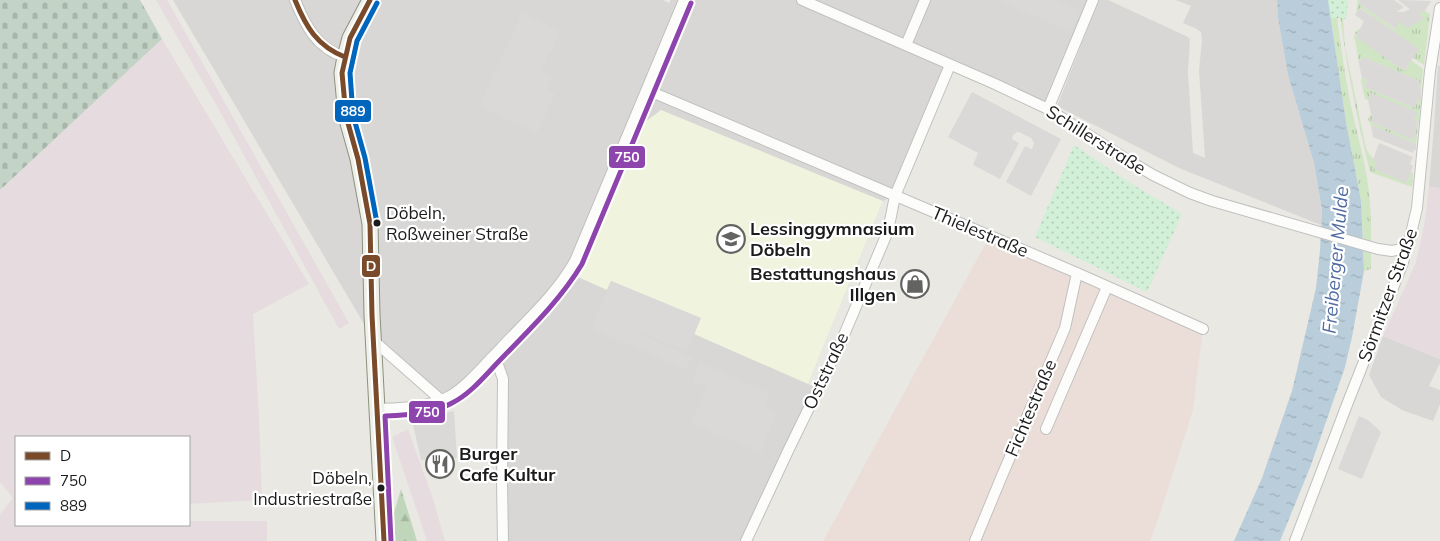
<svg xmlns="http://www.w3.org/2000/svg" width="1440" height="541" viewBox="0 0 1440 541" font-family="Mulish,sans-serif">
<defs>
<pattern id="grass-tufts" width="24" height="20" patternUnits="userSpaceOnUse" patternTransform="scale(1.25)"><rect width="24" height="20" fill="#d0e5c4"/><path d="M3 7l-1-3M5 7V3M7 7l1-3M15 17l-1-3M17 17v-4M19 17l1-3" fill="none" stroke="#b2c4a8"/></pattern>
<pattern id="forest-firs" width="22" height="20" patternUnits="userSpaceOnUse" patternTransform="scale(1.25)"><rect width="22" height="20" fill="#c0d6ba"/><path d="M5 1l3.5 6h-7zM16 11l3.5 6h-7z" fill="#a4b79f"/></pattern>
<pattern id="cemetery-stones" width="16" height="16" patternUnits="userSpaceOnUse" patternTransform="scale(1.25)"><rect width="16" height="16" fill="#c3d3c6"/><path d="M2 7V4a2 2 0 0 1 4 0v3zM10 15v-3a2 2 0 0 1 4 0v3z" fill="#a7b5aa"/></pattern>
<pattern id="park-dots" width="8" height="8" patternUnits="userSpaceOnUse" patternTransform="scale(1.25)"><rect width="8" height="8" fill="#d2efd7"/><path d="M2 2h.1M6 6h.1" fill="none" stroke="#b4ccb8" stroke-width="1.8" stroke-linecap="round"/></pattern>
<pattern id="water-ripples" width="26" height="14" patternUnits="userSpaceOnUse" patternTransform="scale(1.25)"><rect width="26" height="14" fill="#b9cdda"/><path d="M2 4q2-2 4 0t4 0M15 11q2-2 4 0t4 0" fill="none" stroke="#9eafba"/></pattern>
</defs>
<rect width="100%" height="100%" fill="#e9e8e3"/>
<!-- residential -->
<path fill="#d8d7d5" d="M 173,0 L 663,0 L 669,3 L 671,0 L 1091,0 L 1048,109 L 950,65 L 895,196 L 883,201 L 808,384 L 818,389 L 746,541 L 504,541 L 503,379 L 491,359 L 446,399 L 374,341 Z
M 1099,0 L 1108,0 L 1186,36 L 1190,39 L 1188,72 L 1193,153 L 1205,158 L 1199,70 L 1202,40 L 1201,32 L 1195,28 L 1183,23 L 1191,6 L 1176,0 L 1277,0 L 1278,18 L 1288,75 L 1314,163 L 1322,210 L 1321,225 L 1179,168 L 1057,106 Z
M 1438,66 L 1440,66 L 1440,188 L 1429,187 L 1434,127 Z
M 1383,336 L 1440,359 L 1440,363 L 1429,386 L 1440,390 L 1440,404 L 1433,421 L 1402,410 L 1381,397 L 1369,375 Z"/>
<!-- commercial -->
<path fill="#ebded9" d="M 987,241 L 1203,329 L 1193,410 L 1160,514 L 1150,541 L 823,541 Z"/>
<!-- industrial -->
<path fill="#e6dce0" d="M 156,0 L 167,0 L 349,323 L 339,329 L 223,117 Z
M 162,39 L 309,284 L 253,314 L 259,417 L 262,500 L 189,504 L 189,437 L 16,437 L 16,525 L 189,525 L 189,521 L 267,521 L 267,541 L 0,541 L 0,514 L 13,498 L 0,482 L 0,190 Z
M 1429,187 L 1440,188 L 1440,359 L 1383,336 L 1416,262 L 1425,220 Z
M 408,429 L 433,499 L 445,541 L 427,541 L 392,437 Z"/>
<!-- education -->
<path fill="#f0f3de" d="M 661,110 L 883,201 L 808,384 L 694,334 L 700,318 L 611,281 L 607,290 L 578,277 L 645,122 Z"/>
<!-- grass -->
<path fill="url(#grass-tufts)" d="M 1328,0 L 1335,0 C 1339,36 1344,71 1351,106 C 1357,135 1366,163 1369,192 C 1372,218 1371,243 1371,269 L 1364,271 L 1361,201 L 1346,122 Z
M 1338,0 L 1348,0 L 1346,18 L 1343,19 L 1345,47 L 1366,148 C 1373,164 1393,173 1407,183 L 1411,172 L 1413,173 L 1412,187 L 1370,172 C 1356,115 1345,58 1338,0 Z
M 1358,0 L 1360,0 L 1360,4 L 1396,30 L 1396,20 L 1424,18 L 1417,13 L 1425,11 L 1430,14 L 1424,65 L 1413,58 L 1418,49 L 1361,8 L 1356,14 Z
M 1359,29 L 1360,30 L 1356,36 L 1404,71 L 1411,60 L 1423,69 L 1421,89 L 1418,88 L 1419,81 L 1363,57 L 1359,64 L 1355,40 L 1354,38 L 1355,33 Z
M 1362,78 L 1367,79 L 1364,87 L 1415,108 L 1418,99 L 1421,100 L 1416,144 L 1371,125 L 1368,119 L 1371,114 L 1373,115 L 1371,122 L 1413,139 L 1416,132 L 1417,121 L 1371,93 L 1368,100 L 1365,99 L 1361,81 Z"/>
<!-- forest -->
<path fill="url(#forest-firs)" d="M 401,489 L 417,541 L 395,541 L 394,513 Z"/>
<!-- cemetery -->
<path fill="url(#cemetery-stones)" d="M 0,0 L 140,0 L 162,39 L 0,190 Z"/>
<!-- park -->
<path fill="url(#park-dots)" d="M 1328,0 L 1348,0 L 1346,18 L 1330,18 Z
M 1074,145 L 1127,181 L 1182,214 L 1147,292 L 1035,237 Z"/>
<!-- parking -->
<path fill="#dad9d7" d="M 998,0 L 1055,0 L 1080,11 L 1071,32 Z
M 1360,0 L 1394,0 L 1404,7 L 1397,12 L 1404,12 L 1410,9 L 1398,0 L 1431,1 L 1425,11 L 1418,13 L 1425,18 L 1408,28 L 1397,21 L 1397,30 L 1360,4 Z
M 1360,8 L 1419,49 L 1404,71 L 1356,37 L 1364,21 L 1355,15 Z
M 522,13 L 560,31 L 541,71 L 552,76 L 547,89 L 555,93 L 537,133 L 479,106 Z
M 1363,57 L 1420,81 L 1418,88 L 1421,89 L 1421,100 L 1418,99 L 1415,108 L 1364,87 L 1367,79 L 1362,78 L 1359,64 Z
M 972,92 L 1061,139 L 1031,196 L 1006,182 L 1025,146 L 1031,149 L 1032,149 L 1034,143 L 1031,138 L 1019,132 L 1017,132 L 1013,135 L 1012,139 L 1019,143 L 1000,179 L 973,165 L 978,153 L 948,137 Z
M 1371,93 L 1417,112 L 1414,120 L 1417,121 L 1416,132 L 1413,140 L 1371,122 L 1373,115 L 1371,114 L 1368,100 Z
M 1371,125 L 1416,144 L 1416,150 L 1414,150 L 1413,153 L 1373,137 Z
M 1379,143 L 1413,157 L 1410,164 L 1413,166 L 1407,183 L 1374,169 L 1376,162 L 1373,160 Z
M 611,281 L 701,318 L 687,352 L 601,316 L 692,357 L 686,370 L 592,328 Z
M 699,363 L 769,393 L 765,404 L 776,414 L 761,452 L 691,423 L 707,388 L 692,381 Z
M 454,411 L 457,458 L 421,460 L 412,420 Z
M 1359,416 L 1368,420 L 1381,432 L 1362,479 L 1338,469 Z"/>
<!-- water -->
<path fill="url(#water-ripples)" d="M 1277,0 L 1328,0 L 1346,122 L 1361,201 L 1364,271 L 1352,337 L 1345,367 L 1311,465 L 1280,541 L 1234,541 L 1262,478 L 1292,391 L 1316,288 L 1320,251 L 1322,210 L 1314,163 L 1288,75 L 1278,18 Z"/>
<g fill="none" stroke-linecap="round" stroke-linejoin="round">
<defs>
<path id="minor" d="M 295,0 C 305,25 317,49 345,57
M 802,0 L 995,84 L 1048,109 L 1126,159 L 1153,175 L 1190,193 L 1212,201 L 1378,249 L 1392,251 L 1400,249
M 906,45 L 925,0
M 647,90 L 1077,273 L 1203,329
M 1048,109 L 1093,0
M 374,341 L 441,400
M 491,358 L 498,365 L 503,379 L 502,482 L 503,541
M 377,409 C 401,408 426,408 448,397 C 466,388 487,362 501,348 C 527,320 556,295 575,261 L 684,0
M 1046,429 L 1107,287
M 746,541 L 788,451 L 841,342 L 888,231 L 895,196 L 950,65
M 975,541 L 1001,478 L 1065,328 L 1077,273
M 1295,541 L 1348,402 L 1402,265 L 1404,259 L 1400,249 L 1405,246 L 1410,238 L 1417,208 L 1430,71 L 1440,8"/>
<path id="secondary" d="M 370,0 L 350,38 L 345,57 L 342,73 L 346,116 L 358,159 L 370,224 L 372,315 L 384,541"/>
</defs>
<!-- minor casing -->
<use href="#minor" stroke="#c0c0be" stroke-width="12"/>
<!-- secondary casing -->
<use href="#secondary" stroke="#8c917d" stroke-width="17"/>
<!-- minor -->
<use href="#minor" stroke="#fcfcfb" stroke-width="10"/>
<!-- secondary -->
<use href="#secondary" stroke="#eff0e9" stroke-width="15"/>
<defs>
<path id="bus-1" d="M 295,0 C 306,27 317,46 345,57
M 370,0 L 350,38 L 342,73 L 346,116 L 358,159 L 370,224 L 372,315 L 384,541"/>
<path id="bus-2" d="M 391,541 L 385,416 C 408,415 432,414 452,403 C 472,393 487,373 503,357 C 531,328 561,299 582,264 L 691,3"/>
<path id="bus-3" d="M 377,3 L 357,41 L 350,73 L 353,115 L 365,158 L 377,223"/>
</defs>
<!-- bus-1 casing -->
<use href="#bus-1" stroke="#fff" stroke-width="9"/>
<!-- bus-2 casing -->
<use href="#bus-2" stroke="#fff" stroke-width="9"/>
<!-- bus-3 casing -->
<use href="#bus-3" stroke="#fff" stroke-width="9"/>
<!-- bus-1 -->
<use href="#bus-1" stroke="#7a4b2a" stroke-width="5"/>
<!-- bus-2 -->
<use href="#bus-2" stroke="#8e44ad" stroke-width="5"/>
<!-- bus-3 -->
<use href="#bus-3" stroke="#0065bd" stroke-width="5"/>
</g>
<!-- icons -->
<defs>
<symbol id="school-ring" viewBox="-11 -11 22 22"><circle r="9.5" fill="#fff" stroke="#636361" stroke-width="1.5"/><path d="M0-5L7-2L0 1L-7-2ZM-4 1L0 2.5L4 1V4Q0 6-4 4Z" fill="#636361"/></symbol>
<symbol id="shop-ring" viewBox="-11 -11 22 22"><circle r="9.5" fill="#fff" stroke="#636361" stroke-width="1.5"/><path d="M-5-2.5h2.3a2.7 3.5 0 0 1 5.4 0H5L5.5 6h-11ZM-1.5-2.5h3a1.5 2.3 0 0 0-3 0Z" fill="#636361"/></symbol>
<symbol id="restaurant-ring" viewBox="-11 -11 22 22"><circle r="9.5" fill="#fff" stroke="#636361" stroke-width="1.5"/><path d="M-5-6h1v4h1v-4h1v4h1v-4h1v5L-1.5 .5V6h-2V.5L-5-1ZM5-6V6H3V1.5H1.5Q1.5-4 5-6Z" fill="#636361"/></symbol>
</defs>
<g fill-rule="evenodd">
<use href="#school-ring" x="715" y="223" width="32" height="32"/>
<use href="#shop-ring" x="899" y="268" width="32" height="32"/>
<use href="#restaurant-ring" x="424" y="448" width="32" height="32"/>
</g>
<!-- markers -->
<g fill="#1b1b1b" stroke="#fff" stroke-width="2">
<circle cx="377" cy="223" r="4.5"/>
<circle cx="381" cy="488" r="4.5"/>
</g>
<g text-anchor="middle" stroke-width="4.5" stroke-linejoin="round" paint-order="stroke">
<!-- bus labels -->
<g font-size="17" fill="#1b1b1b" stroke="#fff" text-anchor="start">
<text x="386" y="219">Döbeln,<tspan x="386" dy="21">Roßweiner Straße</tspan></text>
<text x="372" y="484" text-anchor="end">Döbeln,<tspan x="372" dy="21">Industriestraße</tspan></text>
</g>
<!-- street labels -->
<g font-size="18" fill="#1b1b1b" stroke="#fff">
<text transform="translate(1096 140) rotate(32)" y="6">Schillerstraße</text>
<text transform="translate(980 232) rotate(23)" y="6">Thielestraße</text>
<text transform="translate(1388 295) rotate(-70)" y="6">Sörmitzer Straße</text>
<text transform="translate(826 371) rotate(-65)" y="6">Oststraße</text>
<text transform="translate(1031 408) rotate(-67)" y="6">Fichtestraße</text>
</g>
<!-- poi labels -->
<g font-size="18" font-weight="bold" fill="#1b1b1b" stroke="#fff" text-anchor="start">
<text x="750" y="235">Lessinggymnasium<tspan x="750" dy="21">Döbeln</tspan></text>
<text x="896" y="280" text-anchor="end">Bestattungshaus<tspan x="896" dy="21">Illgen</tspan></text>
<text x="459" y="460">Burger<tspan x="459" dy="21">Cafe Kultur</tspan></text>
</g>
<!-- water labels -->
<g font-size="19" font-style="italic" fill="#506ba1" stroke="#fff">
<text transform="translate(1335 260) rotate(-85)" y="7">Freiberger Mulde</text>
</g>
</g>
<g stroke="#fff" stroke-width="2">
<rect x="334" y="99" width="38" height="24" rx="5" fill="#0065bd"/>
<rect x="608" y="145" width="38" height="24" rx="5" fill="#8e44ad"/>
<rect x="361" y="254" width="20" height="24" rx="5" fill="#7a4b2a"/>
<rect x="408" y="400" width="38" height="24" rx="5" fill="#8e44ad"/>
</g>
<g font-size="14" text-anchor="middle" font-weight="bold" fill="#fff">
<text x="353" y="116">889</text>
<text x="627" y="162">750</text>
<text x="371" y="271">D</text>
<text x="427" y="417">750</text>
</g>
<!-- legend -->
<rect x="15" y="436" width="175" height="90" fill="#ffffff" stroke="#a4a4a4"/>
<rect x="25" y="452" width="25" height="8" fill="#7a4b2a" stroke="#a4a4a4"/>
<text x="60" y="461" font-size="15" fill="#1b1b1b">D</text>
<rect x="25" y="477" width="25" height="8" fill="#8e44ad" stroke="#a4a4a4"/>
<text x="60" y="486" font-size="15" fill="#1b1b1b">750</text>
<rect x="25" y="502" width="25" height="8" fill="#0065bd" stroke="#a4a4a4"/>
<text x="60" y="511" font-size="15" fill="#1b1b1b">889</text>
</svg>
